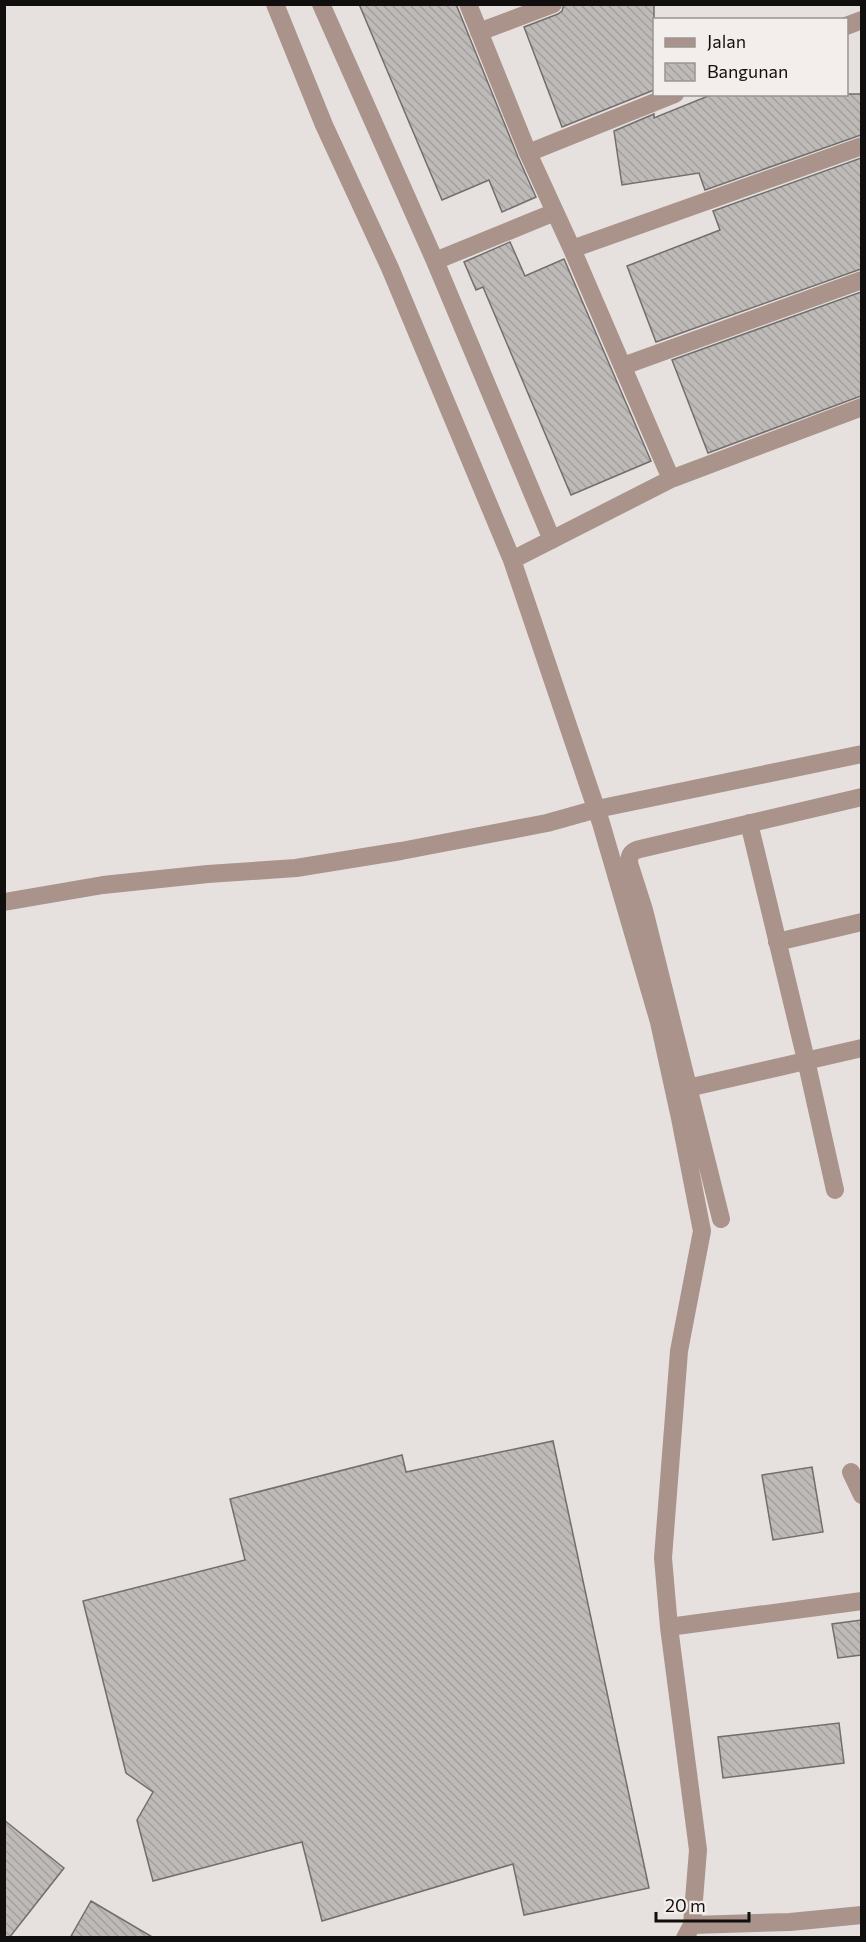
<svg xmlns="http://www.w3.org/2000/svg" width="866" height="1942" viewBox="0 0 866 1942" font-family="Commissioner,sans-serif">
<defs>
<pattern id="building-back-hatch" width="6" height="6" patternUnits="userSpaceOnUse" patternTransform="scale(1.5)"><rect width="6" height="6" fill="#bebab7"/><path d="M-1 5l2 2M0 0l6 6M5-1l2 2" fill="none" stroke="#a29f9c"/></pattern>
</defs>
<rect width="100%" height="100%" fill="#e6e1de"/>
<!-- building -->
<path fill="url(#building-back-hatch)" stroke="#726e6c" stroke-width="1.5" d="M 359,4 L 456,4 L 518,157 L 536,197 L 502,212 L 489,180 L 442,200 Z
M 564,4 L 654,4 L 654,90 L 562,127 L 524,27 L 558,14 L 562,11 Z
M 713,94 L 861,94 L 861,135 L 705,190 L 699,173 L 622,185 L 614,131 L 654,114 L 654,118 Z
M 861,158 L 861,269 L 656,342 L 627,266 L 720,230 L 713,211 Z
M 510,242 L 525,276 L 564,259 L 651,461 L 571,495 L 483,287 L 476,290 L 464,262 Z
M 861,292 L 861,396 L 708,453 L 672,360 Z
M 553,1441 L 649,1888 L 524,1915 L 513,1864 L 322,1921 L 302,1842 L 153,1881 L 137,1820 L 153,1792 L 126,1773 L 83,1601 L 245,1560 L 230,1499 L 402,1455 L 406,1472 Z
M 812,1467 L 823,1532 L 773,1540 L 762,1475 Z
M 861,1620 L 861,1655 L 838,1658 L 832,1624 Z
M 839,1723 L 844,1763 L 723,1778 L 718,1737 Z
M 4,1820 L 64,1868 L 9,1938 L 4,1938 Z
M 91,1901 L 154,1938 L 70,1938 Z"/>
<g fill="none" stroke-linecap="round" stroke-linejoin="round">
<!-- minor -->
<path stroke="#a9938a" stroke-width="18" d="M 275,4 L 324,125 L 390,268 L 512,560 L 601,823 L 659,1022 L 680,1118 L 702,1231 L 679,1351 L 663,1558 L 669,1627 L 698,1850 L 692,1925 L 685,1938
M 321,4 L 435,261 L 552,540
M 468,4 L 528,153 L 572,249 L 671,479
M 846,26 L 862,20
M 479,32 L 553,4
M 528,153 L 675,94
M 572,249 L 862,146
M 435,261 L 555,212
M 623,366 L 862,280
M 512,560 L 671,479 L 862,407
M 749,823 L 806,1060 L 835,1190
M 4,902 L 103,885 L 208,874 L 296,868 L 401,851 L 547,823 L 597,809 L 862,754
M 777,942 L 862,922
M 679,1090 L 862,1048
M 721,1219 L 644,910 L 629,863 C 629,854 632,851 640,849 L 862,797
M 851,1472 L 862,1495
M 669,1627 L 862,1601
M 692,1925 L 790,1922 L 862,1915"/>
</g>
<!-- border -->
<rect width="866" height="1942" fill="none" stroke="#110f0e" stroke-width="12"/>
<!-- legend -->
<rect x="653" y="18" width="195" height="78" fill="#f3eeec" stroke="#999593" stroke-width="1.5"/>
<rect x="665" y="38" width="30" height="9" fill="#a9938a" stroke="#999593" stroke-width="1.5"/>
<text x="707" y="48" font-size="18" fill="#110f0e">Jalan</text>
<rect x="665" y="63" width="30" height="18" fill="url(#building-back-hatch)" stroke="#999593" stroke-width="1.5"/>
<text x="707" y="78" font-size="18" fill="#110f0e">Bangunan</text>
<!-- scale -->
<path d="M656 1912v9h93v-9" fill="none" stroke="#110f0e" stroke-width="3"/>
<text x="665" y="1912" font-size="18" fill="#110f0e" stroke="#f3eeec" stroke-width="4.5" paint-order="stroke">20 m</text>
</svg>
